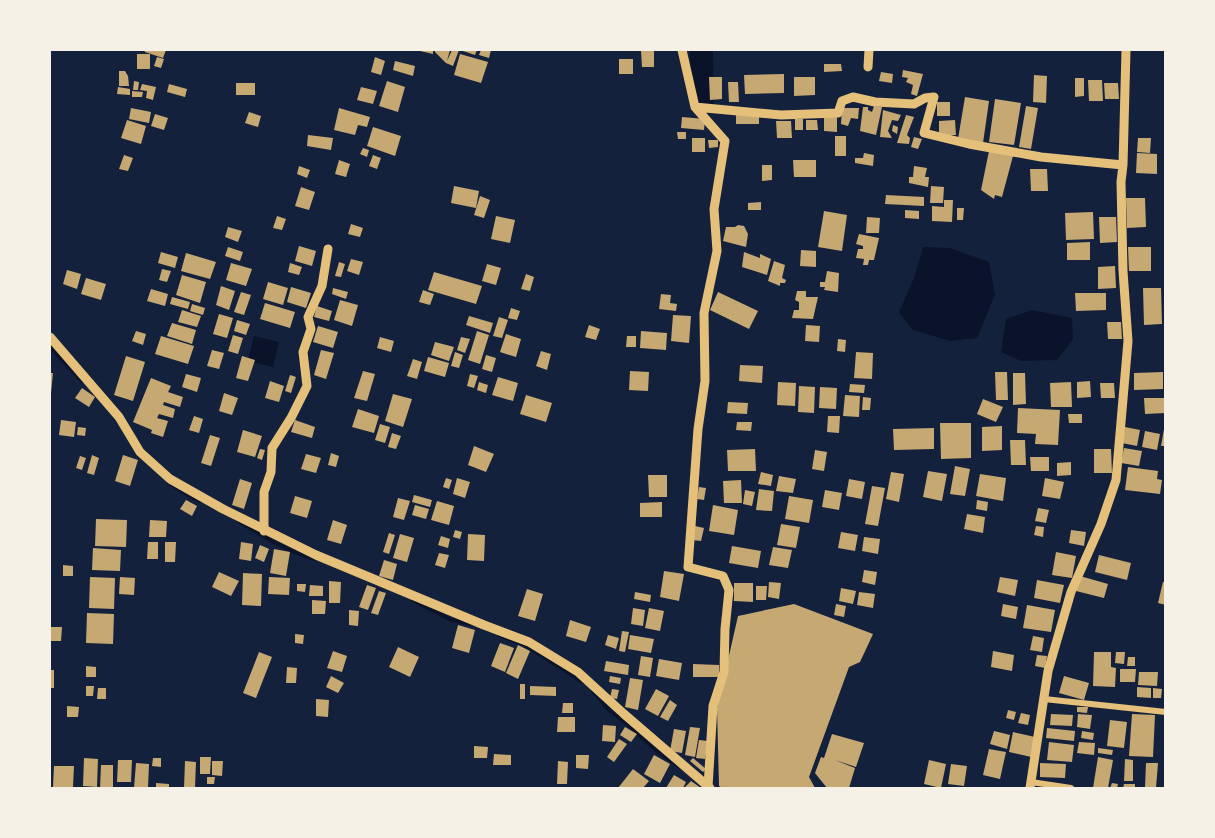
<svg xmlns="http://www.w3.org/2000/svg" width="1215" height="838" viewBox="0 0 1215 838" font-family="'Public Sans',sans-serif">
<rect width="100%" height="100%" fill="#14213d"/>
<!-- water -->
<path fill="#0b132b" d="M 690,50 L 713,50 L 714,107 L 691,108 Z
M 923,247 L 950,248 L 989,262 L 995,295 L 977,338 L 950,341 L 913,330 L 899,312 L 914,278 Z
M 1032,310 L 1072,318 L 1073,339 L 1057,360 L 1021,361 L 1001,352 L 1006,319 Z
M 254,336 L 279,342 L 273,367 L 248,361 Z"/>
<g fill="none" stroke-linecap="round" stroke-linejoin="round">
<!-- stream -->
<path stroke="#0b132b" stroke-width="4" d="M 50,347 L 82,381
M 168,482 L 190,496 L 200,501
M 239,521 C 262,536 288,552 315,559
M 413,600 L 451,620 L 472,624
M 499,635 L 527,646 L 583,682
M 593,691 L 610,711 L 626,723 L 657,751 L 680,767"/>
</g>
<!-- building -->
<path fill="#c6a872" d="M 144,50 L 166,50 L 163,58 L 145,52 Z
M 416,50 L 433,50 L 433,54 Z
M 435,50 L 450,50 L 447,61 L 452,50 L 459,50 L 453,66 L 446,63 L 435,52 Z
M 460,50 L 477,50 L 475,55 Z
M 481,50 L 491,50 L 489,58 L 479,55 Z
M 654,50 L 654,67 L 642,67 L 641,51 Z
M 137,54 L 150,54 L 150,69 L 137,69 Z
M 460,54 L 488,62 L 481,83 L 454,75 Z
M 157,57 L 164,59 L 161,68 L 154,66 Z
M 375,57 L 385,61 L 381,75 L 371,72 Z
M 619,59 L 633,59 L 633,74 L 619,74 Z
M 395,61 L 415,66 L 413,76 L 393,70 Z
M 824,64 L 841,64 L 842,71 L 824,72 Z
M 903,70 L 923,74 L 917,96 L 911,94 L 913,85 L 906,82 L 908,78 L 902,77 Z
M 119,71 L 125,71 L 128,76 L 129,86 L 119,86 Z
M 881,72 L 893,74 L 892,83 L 879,81 Z
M 784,74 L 784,93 L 745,94 L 744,75 Z
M 1034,75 L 1047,76 L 1046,103 L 1033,102 Z
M 709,77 L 722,77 L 722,99 L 710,100 Z
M 794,77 L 815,77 L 815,95 L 794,96 Z
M 1075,78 L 1084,78 L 1084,96 L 1075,97 Z
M 1088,80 L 1102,80 L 1103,101 L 1089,101 Z
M 134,81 L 139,82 L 138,90 L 133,90 Z
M 387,81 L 405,87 L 398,112 L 379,106 Z
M 728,82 L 738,82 L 739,102 L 729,102 Z
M 236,83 L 255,83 L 255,95 L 236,95 Z
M 1104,83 L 1118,83 L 1119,99 L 1105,99 Z
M 142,84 L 156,87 L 153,100 L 146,98 L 147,91 L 140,90 Z
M 169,84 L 187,89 L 185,97 L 167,92 Z
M 118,87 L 130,89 L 130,95 L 117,94 Z
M 361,87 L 377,91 L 373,104 L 357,100 Z
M 132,91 L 143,92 L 142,97 L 132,97 Z
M 965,97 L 989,101 L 983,143 L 958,139 Z
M 995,99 L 1021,103 L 1014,145 L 989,142 Z
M 937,102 L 950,102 L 950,116 L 937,116 Z
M 874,106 L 882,107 L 876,135 L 860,131 L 863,107 L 868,107 L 868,110 L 872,112 Z
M 1026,106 L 1038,108 L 1031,149 L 1019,147 Z
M 131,108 L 151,112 L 149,123 L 129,119 Z
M 339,108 L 370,117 L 367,127 L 358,125 L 355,135 L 334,130 Z
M 842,108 L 859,108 L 858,119 L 851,118 L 848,126 L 841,124 Z
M 883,110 L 901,115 L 898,121 L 892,120 L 888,131 L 892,138 L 880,137 Z
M 249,112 L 261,116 L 258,127 L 245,123 Z
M 155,114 L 168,118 L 164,130 L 151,126 Z
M 759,114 L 759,124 L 736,124 L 736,115 Z
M 906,115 L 914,117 L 907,135 L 910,138 L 909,144 L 897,143 Z
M 824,116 L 837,117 L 837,132 L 824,131 Z
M 682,117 L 705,119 L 704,130 L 681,128 Z
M 795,119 L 803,119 L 803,130 L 795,130 Z
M 127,120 L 146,126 L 141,144 L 121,138 Z
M 806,120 L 817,120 L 818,130 L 806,130 Z
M 955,120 L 956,135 L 939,135 L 939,121 Z
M 776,121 L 791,121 L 792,138 L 777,138 Z
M 893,125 L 898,127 L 897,134 L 892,131 Z
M 373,127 L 401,136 L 395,156 L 367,146 Z
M 677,132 L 686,132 L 686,139 L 678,139 Z
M 308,135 L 333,138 L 331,150 L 307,146 Z
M 835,136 L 846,136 L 846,156 L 835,156 Z
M 914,137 L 922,139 L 918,149 L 911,147 Z
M 692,138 L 705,138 L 705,152 L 692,152 Z
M 1138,138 L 1151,138 L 1150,153 L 1137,152 Z
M 708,140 L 718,140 L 718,147 L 709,148 Z
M 363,148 L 369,150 L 367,157 L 360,154 Z
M 989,151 L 1013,156 L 1002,197 L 995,195 L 994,199 L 981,190 Z
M 864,153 L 874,155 L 873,166 L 855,163 L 855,158 L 863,158 Z
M 1137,153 L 1157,154 L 1157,174 L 1136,173 Z
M 124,155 L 133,158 L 128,171 L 119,169 Z
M 373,155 L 381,158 L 377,169 L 369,166 Z
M 339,160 L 350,164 L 346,177 L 335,174 Z
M 793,160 L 816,160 L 816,177 L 794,177 Z
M 762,165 L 772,165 L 772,180 L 762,181 Z
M 299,166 L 310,170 L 307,178 L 297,174 Z
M 914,166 L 927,168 L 925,177 L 929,177 L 928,187 L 909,183 L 909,177 L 913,177 Z
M 1030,169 L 1047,169 L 1048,191 L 1031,191 Z
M 454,186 L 479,191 L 476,208 L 451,203 Z
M 931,186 L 944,187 L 943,203 L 930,203 Z
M 301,187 L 315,192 L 309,210 L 295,206 Z
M 886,195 L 924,197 L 924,206 L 885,204 Z
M 480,196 L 490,200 L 484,218 L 474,215 Z
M 1126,198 L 1145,198 L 1146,227 L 1127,228 Z
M 944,200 L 953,200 L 952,222 L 932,221 L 932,206 L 944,207 Z
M 761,202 L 761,210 L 748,210 L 748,203 Z
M 957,208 L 964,208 L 963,220 L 957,220 Z
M 905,210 L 919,211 L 919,219 L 905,218 Z
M 824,211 L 847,215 L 842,251 L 818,247 Z
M 1093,212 L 1094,239 L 1066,240 L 1065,213 Z
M 277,216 L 286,219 L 282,230 L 273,228 Z
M 496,216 L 515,220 L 510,243 L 491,239 Z
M 867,217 L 880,218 L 879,233 L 866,233 Z
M 1099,217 L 1116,217 L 1117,242 L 1100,243 Z
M 351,224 L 363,228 L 360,237 L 348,234 Z
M 738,225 L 744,226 L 748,234 L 746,247 L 723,241 L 726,227 L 735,227 Z
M 228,227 L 242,231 L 238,242 L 225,237 Z
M 859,234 L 879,238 L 874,260 L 869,260 L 868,265 L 863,265 L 864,259 L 856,258 L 858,249 L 863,249 L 863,246 L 856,244 Z
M 1090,242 L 1090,260 L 1067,260 L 1067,243 Z
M 299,246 L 316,251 L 312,266 L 295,261 Z
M 228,247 L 243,252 L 240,261 L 225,256 Z
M 1128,247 L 1151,247 L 1151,271 L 1129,271 Z
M 801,250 L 816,251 L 816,267 L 800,266 Z
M 161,252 L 178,257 L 175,268 L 158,263 Z
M 744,252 L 760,258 L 760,254 L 771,259 L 767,275 L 742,267 Z
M 186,253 L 216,262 L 210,279 L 181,271 Z
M 351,259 L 363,262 L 359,275 L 347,271 Z
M 774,261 L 785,265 L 782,278 L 786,280 L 785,283 L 780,283 L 780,286 L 768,281 Z
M 339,262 L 345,264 L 341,277 L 335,276 Z
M 231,263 L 252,269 L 246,286 L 226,280 Z
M 290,263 L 302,267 L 299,275 L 288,272 Z
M 487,264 L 501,268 L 496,285 L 482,281 Z
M 1115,266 L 1116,288 L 1098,289 L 1098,267 Z
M 162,269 L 171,271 L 167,282 L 159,280 Z
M 67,270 L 81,274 L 77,289 L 63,284 Z
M 827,271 L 839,273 L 838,292 L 824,290 L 825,287 L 820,287 L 820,282 L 825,282 Z
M 434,272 L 482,286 L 476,304 L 428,290 Z
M 526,274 L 534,277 L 530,291 L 521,289 Z
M 182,275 L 206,282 L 200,303 L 176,295 Z
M 86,278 L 106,284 L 101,300 L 81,294 Z
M 268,282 L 288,288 L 283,305 L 263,299 Z
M 221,286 L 235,291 L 229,310 L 216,305 Z
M 291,287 L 311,293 L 306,308 L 287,302 Z
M 333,288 L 348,292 L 346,299 L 332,294 Z
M 1143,288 L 1161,288 L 1162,324 L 1144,325 Z
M 151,289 L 168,294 L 165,306 L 147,301 Z
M 423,290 L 434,294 L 430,305 L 419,302 Z
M 797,291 L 806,291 L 806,297 L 818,297 L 813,319 L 792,318 L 794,310 L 799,310 L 799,302 L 795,300 Z
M 241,292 L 251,295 L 244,315 L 234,312 Z
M 718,292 L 758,311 L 749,329 L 710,310 Z
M 1075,293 L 1106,293 L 1106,310 L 1076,311 Z
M 661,294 L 671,295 L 670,303 L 677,304 L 676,311 L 659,309 Z
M 172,297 L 190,302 L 188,309 L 170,304 Z
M 340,300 L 358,305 L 352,326 L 334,320 Z
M 265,303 L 295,312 L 290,328 L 260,319 Z
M 192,304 L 205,308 L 203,315 L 190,311 Z
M 317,306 L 332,311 L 329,321 L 314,317 Z
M 511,308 L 520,311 L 517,320 L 508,318 Z
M 182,310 L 201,316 L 197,327 L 178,322 Z
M 219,314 L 233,318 L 227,338 L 213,334 Z
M 673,315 L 691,316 L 689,343 L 671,341 Z
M 469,316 L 493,323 L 490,333 L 466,325 Z
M 499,317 L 508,320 L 502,338 L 493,336 Z
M 237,320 L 250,324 L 246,335 L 234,331 Z
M 1107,322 L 1121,322 L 1122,339 L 1108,339 Z
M 172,323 L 196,330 L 192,344 L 167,336 Z
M 589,325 L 600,329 L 596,340 L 585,337 Z
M 806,325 L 820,326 L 819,342 L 805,341 Z
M 318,326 L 338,332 L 333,348 L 313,342 Z
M 136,331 L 146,334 L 143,345 L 132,341 Z
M 477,331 L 489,335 L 480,364 L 468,360 Z
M 641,331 L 667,333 L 666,350 L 640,348 Z
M 506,334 L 521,339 L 516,357 L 500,352 Z
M 233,335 L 243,338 L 238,354 L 228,351 Z
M 161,336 L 194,346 L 188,364 L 155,354 Z
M 627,336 L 636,336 L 636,347 L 626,347 Z
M 380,337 L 394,341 L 391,352 L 377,348 Z
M 461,337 L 470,339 L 465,353 L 457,350 Z
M 838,339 L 846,340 L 845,352 L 837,351 Z
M 435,342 L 454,347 L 449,361 L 431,355 Z
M 212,350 L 224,353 L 219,369 L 207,366 Z
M 321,350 L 334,353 L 326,379 L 314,375 Z
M 541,351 L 551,354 L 547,370 L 536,366 Z
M 455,352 L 463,355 L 459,368 L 451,366 Z
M 856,352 L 873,353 L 872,379 L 854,378 Z
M 486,355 L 496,358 L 492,372 L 482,369 Z
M 126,356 L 145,362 L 133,401 L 114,395 Z
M 242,356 L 255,360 L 248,381 L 236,378 Z
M 428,357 L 449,363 L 445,377 L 424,371 Z
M 413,359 L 422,362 L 417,379 L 407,376 Z
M 740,365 L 763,366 L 762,383 L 739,381 Z
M 363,371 L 375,374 L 367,401 L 354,398 Z
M 630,371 L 649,372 L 648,391 L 629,390 Z
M 995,372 L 1007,372 L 1008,400 L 996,400 Z
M 1163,372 L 1163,389 L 1134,390 L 1134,373 Z
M 50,373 L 53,373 L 51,393 L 50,393 Z
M 1013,373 L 1025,373 L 1026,404 L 1013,405 Z
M 186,374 L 201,378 L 197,392 L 182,387 Z
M 470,374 L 478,376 L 474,388 L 467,386 Z
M 290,375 L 296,377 L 291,393 L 285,391 Z
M 498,377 L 518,383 L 513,401 L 492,395 Z
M 151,378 L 171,386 L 168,392 L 183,397 L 180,407 L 164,402 L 163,405 L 175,409 L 173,418 L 159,414 L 157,418 L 168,421 L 163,437 L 151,433 L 152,430 L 133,422 Z
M 270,381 L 284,386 L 279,402 L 265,398 Z
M 1090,381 L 1091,397 L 1077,398 L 1077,382 Z
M 479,382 L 488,385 L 486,393 L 477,390 Z
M 778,382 L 796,383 L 795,406 L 777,405 Z
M 1071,382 L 1072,407 L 1051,407 L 1050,383 Z
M 1100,383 L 1114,383 L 1115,398 L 1101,398 Z
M 850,384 L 865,385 L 864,393 L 849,392 Z
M 799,386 L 815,387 L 814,413 L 798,412 Z
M 820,387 L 837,388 L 836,409 L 819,408 Z
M 82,388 L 95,397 L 89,407 L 75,398 Z
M 224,393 L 238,398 L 232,415 L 219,411 Z
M 393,394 L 412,399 L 403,427 L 385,421 Z
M 526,395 L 552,403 L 546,422 L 520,414 Z
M 845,395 L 860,396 L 859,417 L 843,416 Z
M 863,397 L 871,398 L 870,410 L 862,410 Z
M 1144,398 L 1166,398 L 1166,413 L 1145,414 Z
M 983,399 L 1003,407 L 996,422 L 977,414 Z
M 728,402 L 748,403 L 747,414 L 727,413 Z
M 1018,408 L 1060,410 L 1058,445 L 1035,444 L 1036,434 L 1017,433 Z
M 358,409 L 379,416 L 374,433 L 352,427 Z
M 1068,414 L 1082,414 L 1082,423 L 1069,423 Z
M 194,416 L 203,419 L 199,433 L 189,430 Z
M 828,416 L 840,416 L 839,433 L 827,432 Z
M 61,420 L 76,422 L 74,437 L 59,435 Z
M 295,420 L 315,427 L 312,438 L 291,432 Z
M 737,422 L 752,422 L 751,431 L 736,430 Z
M 940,423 L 971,423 L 971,458 L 941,459 Z
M 380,424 L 390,427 L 385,443 L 375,440 Z
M 1002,426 L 1002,450 L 982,451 L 982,427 Z
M 78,427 L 86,428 L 85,436 L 77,435 Z
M 1125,427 L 1140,430 L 1137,446 L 1122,443 Z
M 934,428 L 934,449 L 894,450 L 893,429 Z
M 1164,429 L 1166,429 L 1166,446 L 1161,446 Z
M 243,430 L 262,436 L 255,457 L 237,452 Z
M 1145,431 L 1160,434 L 1157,450 L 1142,447 Z
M 392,433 L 401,436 L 396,449 L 388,447 Z
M 210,435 L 220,438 L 211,466 L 201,463 Z
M 1010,440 L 1025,440 L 1026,465 L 1011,465 Z
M 474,446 L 494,454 L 486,472 L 468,465 Z
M 1124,448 L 1142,451 L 1139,466 L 1121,463 Z
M 260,449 L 265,450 L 262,460 L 257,458 Z
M 755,449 L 756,471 L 728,471 L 727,450 Z
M 1094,449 L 1111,449 L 1112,473 L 1094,473 Z
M 815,450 L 827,452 L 824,471 L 812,469 Z
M 331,453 L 339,456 L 336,467 L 328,465 Z
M 306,454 L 321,458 L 316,473 L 301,469 Z
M 92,455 L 99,458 L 94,475 L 87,473 Z
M 123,455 L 138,460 L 130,486 L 115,481 Z
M 80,456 L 86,458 L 82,470 L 76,468 Z
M 1030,457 L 1049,457 L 1049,471 L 1031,471 Z
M 1071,462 L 1071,475 L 1057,476 L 1057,463 Z
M 955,466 L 970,469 L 965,496 L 950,494 Z
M 1128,467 L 1158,471 L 1157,479 L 1162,480 L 1160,494 L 1125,490 Z
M 928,471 L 947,474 L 942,501 L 923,497 Z
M 761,472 L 773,475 L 771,486 L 758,484 Z
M 891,472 L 904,474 L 899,502 L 886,499 Z
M 980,474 L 1006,478 L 1003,501 L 976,496 Z
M 648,475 L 667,475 L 667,497 L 649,497 Z
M 779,476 L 796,479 L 793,493 L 776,491 Z
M 446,478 L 452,480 L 449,489 L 443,487 Z
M 457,478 L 470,482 L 465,498 L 453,494 Z
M 1045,478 L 1064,482 L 1060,499 L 1042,496 Z
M 240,479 L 252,483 L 244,509 L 232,505 Z
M 849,479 L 865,482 L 862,499 L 846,496 Z
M 741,480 L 742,503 L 724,503 L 723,481 Z
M 872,486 L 885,488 L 878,526 L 865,524 Z
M 699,487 L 706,488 L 704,500 L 697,499 Z
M 759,489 L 774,491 L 772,511 L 756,510 Z
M 745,490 L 755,492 L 752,506 L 743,504 Z
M 825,490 L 842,493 L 839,510 L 822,507 Z
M 414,495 L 432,500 L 430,507 L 412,502 Z
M 295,496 L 312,501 L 307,518 L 290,513 Z
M 789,496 L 813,500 L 809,523 L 785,519 Z
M 398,498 L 410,501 L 404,520 L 393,517 Z
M 186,500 L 197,506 L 192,516 L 180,509 Z
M 977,500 L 988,502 L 987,511 L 976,509 Z
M 437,501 L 454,506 L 449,525 L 431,520 Z
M 662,502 L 662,517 L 640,517 L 640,503 Z
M 415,505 L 429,509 L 426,519 L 412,515 Z
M 713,505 L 738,510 L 734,535 L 709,531 Z
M 1038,508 L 1049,510 L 1046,523 L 1035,521 Z
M 967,514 L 985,517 L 983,533 L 964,529 Z
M 96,519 L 127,520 L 126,547 L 95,546 Z
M 150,520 L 167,521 L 166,537 L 149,537 Z
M 333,520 L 347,525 L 341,544 L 327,540 Z
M 781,524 L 800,527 L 796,548 L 777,545 Z
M 695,526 L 704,528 L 701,541 L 692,540 Z
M 1036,526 L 1044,527 L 1043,537 L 1034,535 Z
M 455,530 L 462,532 L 460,539 L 453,537 Z
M 1071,530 L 1086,532 L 1084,546 L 1069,543 Z
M 841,532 L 858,535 L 855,551 L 838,548 Z
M 389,533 L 395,535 L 389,554 L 383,552 Z
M 400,534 L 414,538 L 407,562 L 393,558 Z
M 468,534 L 485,535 L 484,561 L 467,560 Z
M 441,536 L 450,539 L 448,548 L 438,545 Z
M 864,537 L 880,539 L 878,554 L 862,551 Z
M 148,542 L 158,542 L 158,559 L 147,559 Z
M 165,542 L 176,542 L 175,562 L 165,562 Z
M 241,542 L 253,544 L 251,561 L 239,559 Z
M 260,545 L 269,549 L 264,562 L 255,558 Z
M 732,546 L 761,551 L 758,568 L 729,563 Z
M 773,547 L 792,550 L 788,568 L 769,565 Z
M 93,548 L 121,550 L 120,571 L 92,570 Z
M 274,549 L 290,552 L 286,576 L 270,573 Z
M 1056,552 L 1076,556 L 1072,578 L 1052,575 Z
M 439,553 L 449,555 L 445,568 L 435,565 Z
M 1099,555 L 1131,563 L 1127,580 L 1095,572 Z
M 384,560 L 397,564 L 393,580 L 379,576 Z
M 63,565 L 73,566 L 73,576 L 63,576 Z
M 864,570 L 877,572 L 875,585 L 862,582 Z
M 664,571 L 684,574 L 679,601 L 660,597 Z
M 219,572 L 239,581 L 231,596 L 212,587 Z
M 243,573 L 262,574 L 261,606 L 242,605 Z
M 1080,576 L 1108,584 L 1104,598 L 1076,591 Z
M 90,577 L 115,578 L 114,609 L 89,608 Z
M 120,577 L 135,578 L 134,595 L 119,594 Z
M 269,577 L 290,578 L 289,595 L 268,594 Z
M 1000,577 L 1018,580 L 1015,596 L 997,592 Z
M 1037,580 L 1064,585 L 1060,603 L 1034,598 Z
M 329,581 L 341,582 L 340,603 L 329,603 Z
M 769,582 L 781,583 L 779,599 L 768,597 Z
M 1163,582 L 1166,582 L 1166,605 L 1158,603 Z
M 734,583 L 753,583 L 753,602 L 734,601 Z
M 297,584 L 306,584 L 305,592 L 297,591 Z
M 310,585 L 323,586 L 323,596 L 309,596 Z
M 367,585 L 376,588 L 368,610 L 359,607 Z
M 756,586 L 767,586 L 766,600 L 756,600 Z
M 841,588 L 856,591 L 853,604 L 839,601 Z
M 527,589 L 543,594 L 535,621 L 518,616 Z
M 379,591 L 386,593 L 378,615 L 371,613 Z
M 635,592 L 651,595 L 650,602 L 634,599 Z
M 859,592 L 875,594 L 873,608 L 857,605 Z
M 312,600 L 326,601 L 325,614 L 312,614 Z
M 794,604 L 873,634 L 860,662 L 849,667 L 809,777 L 815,788 L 722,788 L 719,786 L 717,708 L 738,616 Z
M 836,604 L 846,606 L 844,617 L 834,615 Z
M 1003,604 L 1018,607 L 1016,619 L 1001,616 Z
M 1027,605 L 1055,610 L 1051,632 L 1023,628 Z
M 633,608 L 645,610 L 643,626 L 631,624 Z
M 649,608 L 664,611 L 660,631 L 645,628 Z
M 349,610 L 359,611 L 358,626 L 349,625 Z
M 87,613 L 114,614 L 113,644 L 86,643 Z
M 570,620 L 591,627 L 586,642 L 566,636 Z
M 458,625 L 475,630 L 469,653 L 452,648 Z
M 51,627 L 62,627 L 61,641 L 51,641 Z
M 622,631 L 629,632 L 625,652 L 619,651 Z
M 295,634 L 304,635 L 303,644 L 295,643 Z
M 608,635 L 619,638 L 616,649 L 605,645 Z
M 630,635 L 654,639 L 651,653 L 628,649 Z
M 1033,636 L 1044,638 L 1042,652 L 1030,650 Z
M 500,643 L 514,648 L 505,672 L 491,666 Z
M 518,645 L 530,651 L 518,679 L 506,673 Z
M 398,647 L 419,657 L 410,677 L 389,667 Z
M 333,651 L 347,656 L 342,672 L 327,668 Z
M 993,651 L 1014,655 L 1012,671 L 991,667 Z
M 259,652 L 272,657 L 256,698 L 243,693 Z
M 1094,652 L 1111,652 L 1111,667 L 1116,668 L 1115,687 L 1093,686 Z
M 1116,652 L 1125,652 L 1124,664 L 1115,663 Z
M 1037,655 L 1047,656 L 1045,668 L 1035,666 Z
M 641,656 L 653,658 L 650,677 L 638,675 Z
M 1128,657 L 1135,657 L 1135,666 L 1127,666 Z
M 659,659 L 682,663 L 679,680 L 656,676 Z
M 606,661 L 629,665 L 628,675 L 604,671 Z
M 693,664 L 719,665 L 719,677 L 693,677 Z
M 86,666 L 96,667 L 96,677 L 86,677 Z
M 287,667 L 297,668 L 296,683 L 286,683 Z
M 1120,669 L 1136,669 L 1135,682 L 1120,682 Z
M 50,670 L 54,670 L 54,688 L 50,688 Z
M 1139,672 L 1158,672 L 1157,686 L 1138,685 Z
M 331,676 L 344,683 L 338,693 L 326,687 Z
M 610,676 L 621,678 L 620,684 L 609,682 Z
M 1064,676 L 1089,683 L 1084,700 L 1059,693 Z
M 630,678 L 643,680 L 638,710 L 625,707 Z
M 520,684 L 525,684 L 525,699 L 520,699 Z
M 86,686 L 94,686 L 93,696 L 86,696 Z
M 530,686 L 556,687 L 556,696 L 530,695 Z
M 1137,687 L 1151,688 L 1151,698 L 1137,697 Z
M 98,688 L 106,688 L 106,699 L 97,699 Z
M 1153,688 L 1162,689 L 1161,698 L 1153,698 Z
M 612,689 L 619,690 L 617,699 L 610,698 Z
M 656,689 L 669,696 L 658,716 L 645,709 Z
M 316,699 L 329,700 L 328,717 L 316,716 Z
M 670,700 L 677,705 L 668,721 L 660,717 Z
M 563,703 L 573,703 L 573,713 L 562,713 Z
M 67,706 L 79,707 L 78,717 L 67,717 Z
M 1077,707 L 1088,707 L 1087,713 L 1077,712 Z
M 1008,710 L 1016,712 L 1014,720 L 1006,718 Z
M 1021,713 L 1030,715 L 1028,725 L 1018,723 Z
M 1051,714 L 1073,715 L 1072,726 L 1050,725 Z
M 1078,714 L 1092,715 L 1090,729 L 1077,727 Z
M 1132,714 L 1155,715 L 1153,757 L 1129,756 Z
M 558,717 L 575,717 L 575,732 L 557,732 Z
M 1110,720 L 1127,722 L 1124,748 L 1107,746 Z
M 603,725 L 616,726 L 615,742 L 602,741 Z
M 625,727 L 637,734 L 631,742 L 620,735 Z
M 690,727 L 700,728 L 695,757 L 685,755 Z
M 1047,728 L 1075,731 L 1074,741 L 1046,738 Z
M 674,729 L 686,731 L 682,753 L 670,751 Z
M 994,731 L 1010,735 L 1007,749 L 990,744 Z
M 1082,731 L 1094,733 L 1093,740 L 1081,738 Z
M 1013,732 L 1035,737 L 1031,757 L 1009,752 Z
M 832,734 L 864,743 L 856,767 L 835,760 L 855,768 L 849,788 L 827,788 L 815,773 L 821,757 L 824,758 Z
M 619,739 L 627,744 L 614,762 L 607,757 Z
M 699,740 L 708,741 L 705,759 L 696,758 Z
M 1049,742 L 1074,745 L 1072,762 L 1047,760 Z
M 1079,742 L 1095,743 L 1094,755 L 1077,753 Z
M 474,746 L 488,747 L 487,758 L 474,758 Z
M 1098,748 L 1113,750 L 1112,755 L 1098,753 Z
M 989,749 L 1006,752 L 1000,779 L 983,775 Z
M 494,754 L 511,755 L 511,765 L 493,765 Z
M 576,755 L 589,755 L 588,769 L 576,768 Z
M 654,755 L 670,764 L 660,783 L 644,774 Z
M 200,757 L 211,757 L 210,774 L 200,774 Z
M 1098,757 L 1113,760 L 1108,788 L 1093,788 Z
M 84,758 L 98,759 L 97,787 L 83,786 Z
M 153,758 L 161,758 L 161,767 L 152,766 Z
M 693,758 L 706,769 L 703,772 L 690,761 Z
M 1125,759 L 1133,760 L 1133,781 L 1124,781 Z
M 118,760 L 132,760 L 131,782 L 117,782 Z
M 929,760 L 946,764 L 941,788 L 924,784 Z
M 185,761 L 196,762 L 195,788 L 184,788 Z
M 212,761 L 223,761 L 222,776 L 212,775 Z
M 558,761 L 568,762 L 567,784 L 557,784 Z
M 136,763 L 149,764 L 148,788 L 134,788 Z
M 1040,763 L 1066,764 L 1065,778 L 1040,777 Z
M 1146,763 L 1158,763 L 1156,788 L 1145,787 Z
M 951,764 L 967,766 L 964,786 L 948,784 Z
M 101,765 L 113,765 L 113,788 L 100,788 Z
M 54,766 L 74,766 L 73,787 L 53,787 Z
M 633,769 L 649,781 L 643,788 L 618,788 Z
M 674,775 L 686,782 L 683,788 L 666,788 Z
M 207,777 L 215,777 L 214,784 L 207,784 Z
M 691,781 L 701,788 L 684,788 Z
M 156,783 L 169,784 L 169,788 L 156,788 Z
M 1112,783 L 1118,784 L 1117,788 L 1110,788 Z
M 1124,784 L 1135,784 L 1135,788 L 1123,788 Z"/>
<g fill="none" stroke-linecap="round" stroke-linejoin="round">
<!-- minor -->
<path stroke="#e5c07b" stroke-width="6" d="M 1044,699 L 1166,712
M 1031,782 L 1071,788"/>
<!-- tertiary -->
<path stroke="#e5c07b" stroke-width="9" d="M 682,50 L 695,107 L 725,141 L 714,209 L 717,251 L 704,313 L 705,381 L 698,429 L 688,567 L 723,576 L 729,590 L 725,629 L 724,672 L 713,706 L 708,787
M 868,67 L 869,50
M 695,107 L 781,115 L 838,113 L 842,101 L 853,97 L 875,102 L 914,104 L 925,98 L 934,97 L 924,133 L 969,144 L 1041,157 L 1123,165
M 50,337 L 119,417 L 140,452 L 170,479 L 223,509 L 316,555 L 484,625 L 529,642 L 578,672 L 624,714 L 710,788
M 264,531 L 264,492 L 271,472 L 272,448 L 291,418 L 307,386 L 303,352 L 311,329 L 308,317 L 322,286 L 328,249
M 1030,788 L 1048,671 L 1071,592 L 1101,524 L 1116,480 L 1128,341 L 1123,271 L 1121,182 L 1123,165 L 1126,50"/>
</g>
<!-- border -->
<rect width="1215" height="838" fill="none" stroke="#f6f1e7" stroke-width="102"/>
</svg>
